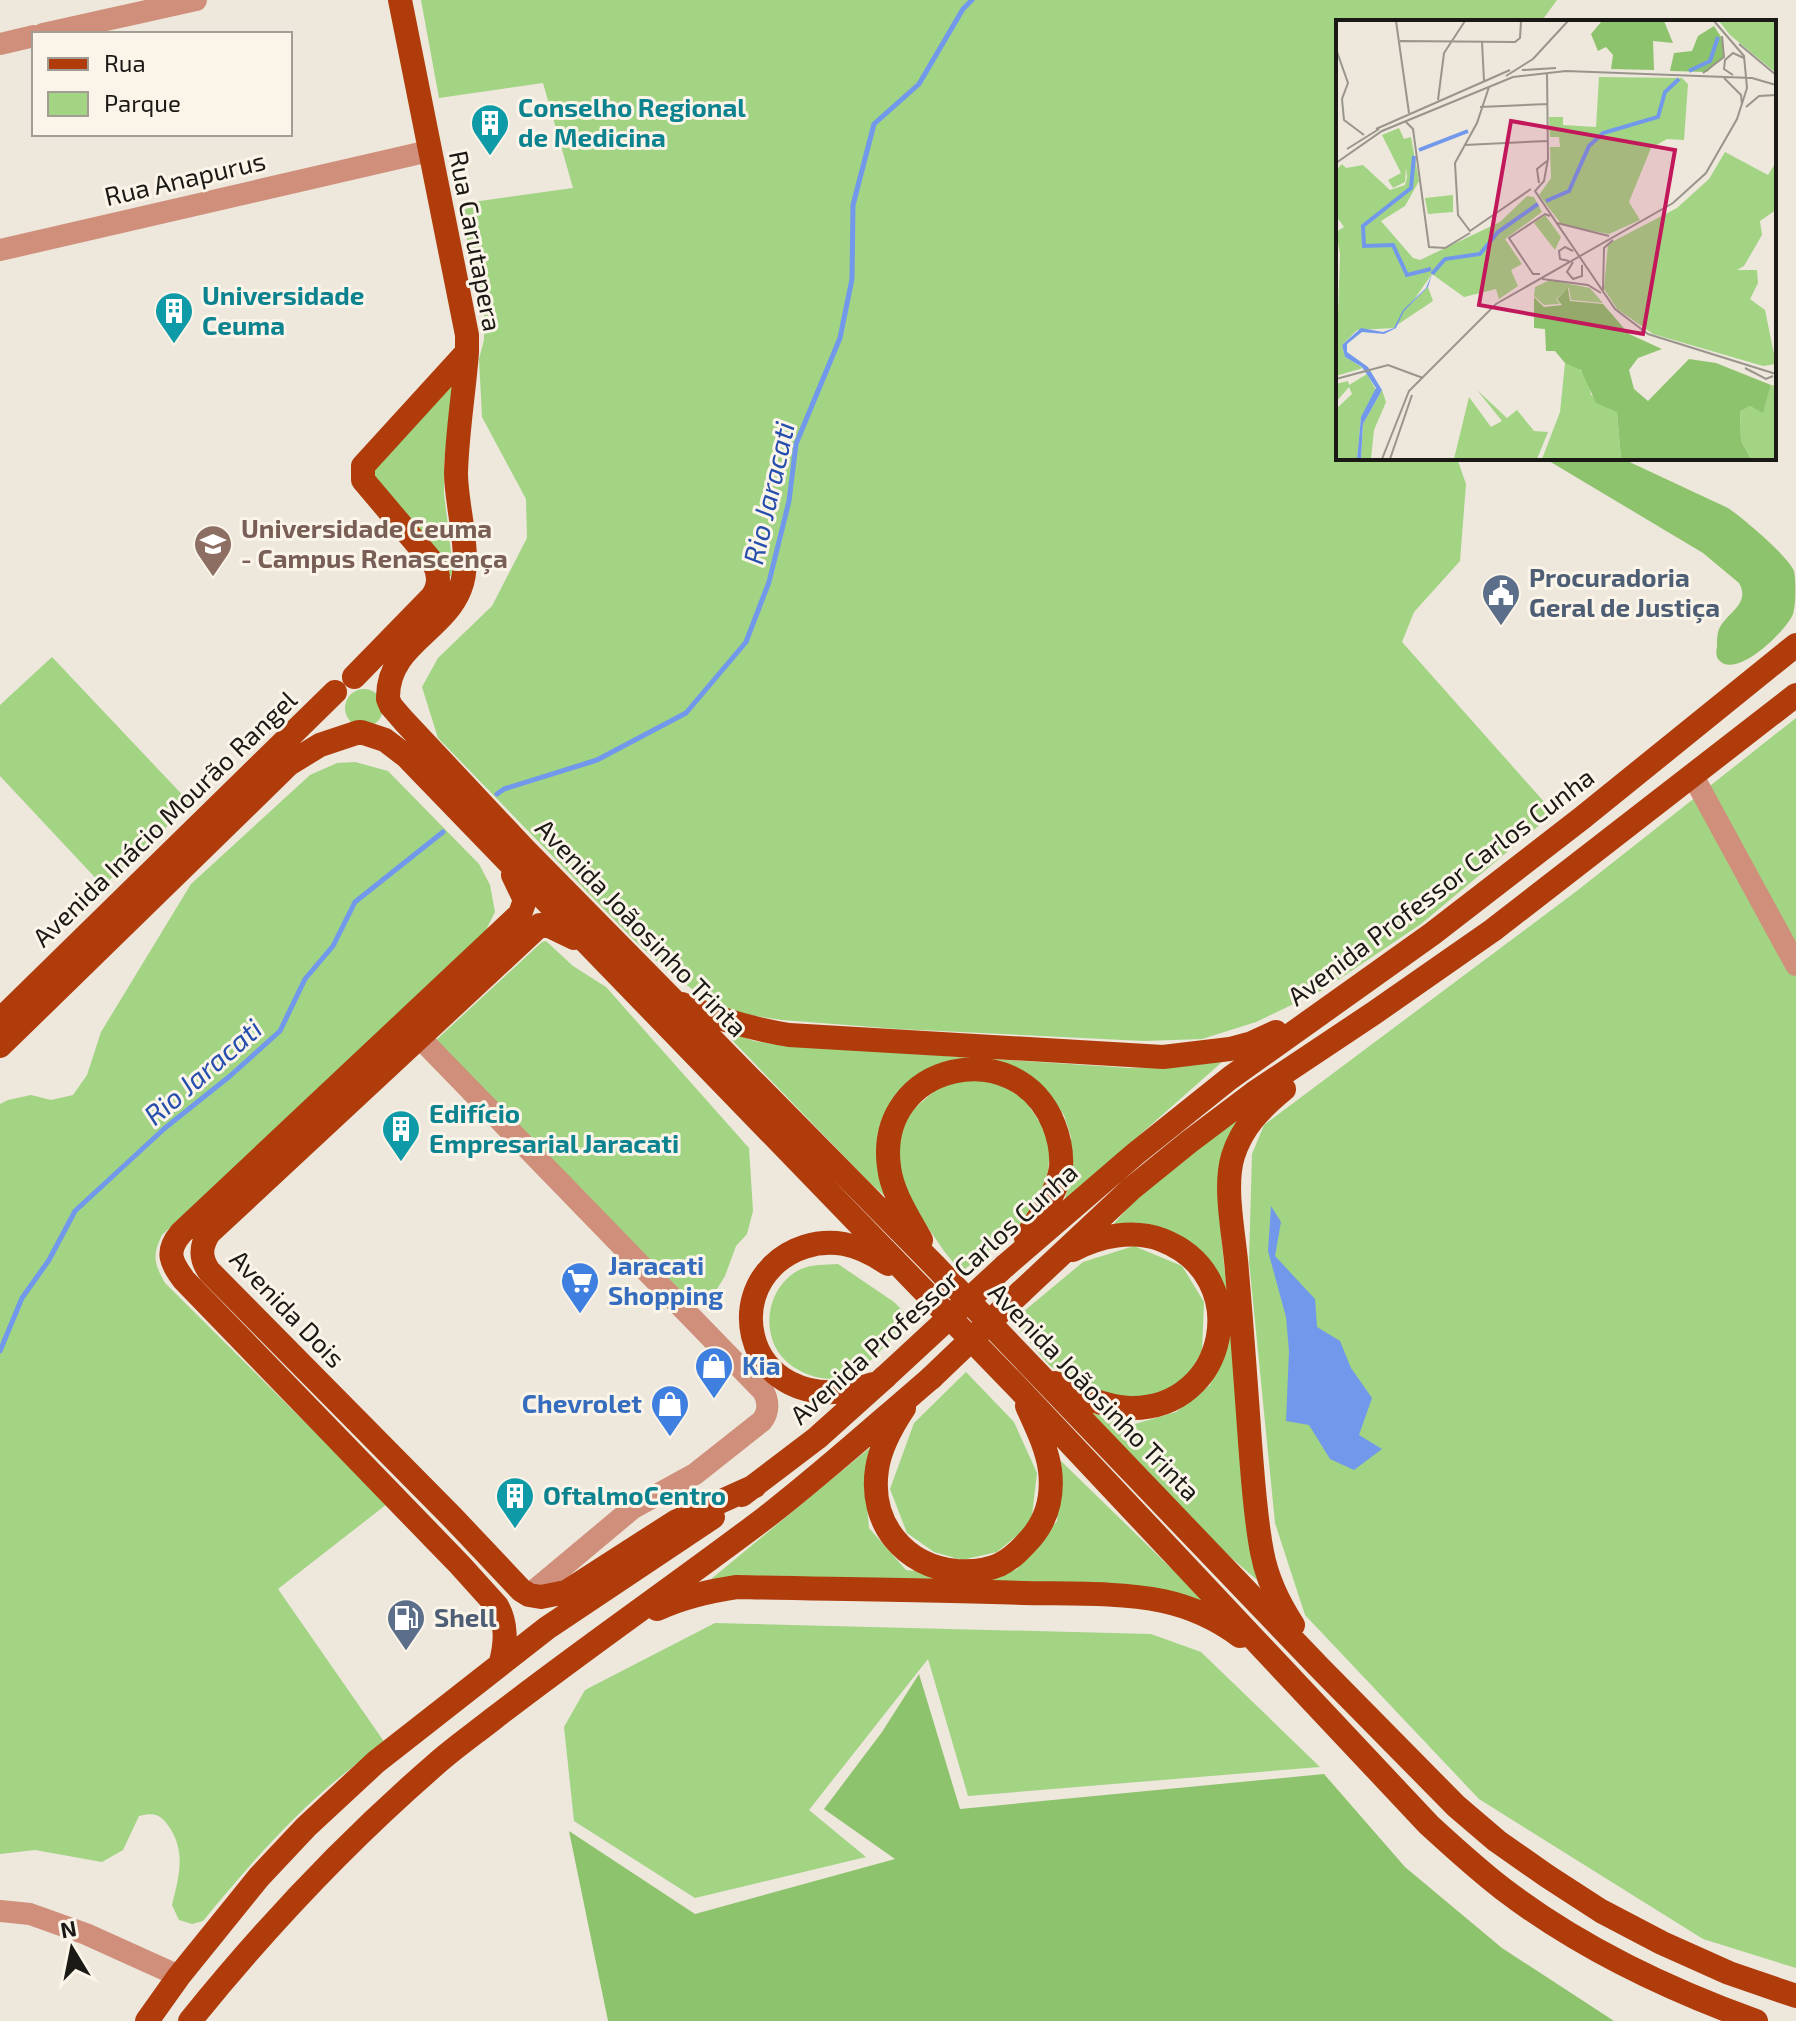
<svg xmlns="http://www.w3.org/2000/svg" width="1796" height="2021" viewBox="0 0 1796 2021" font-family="'Exo 2',sans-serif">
<rect width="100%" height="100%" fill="#ede7dc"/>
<!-- green -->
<path fill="#a2d484" d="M 421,0 L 1557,0 L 1541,22 L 1338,22 L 1338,458 L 1457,458 L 1466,484 L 1460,561 L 1414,612 L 1402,642 L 1554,813 L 1421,924 L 1323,990 L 1256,1022 L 1202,1039 L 1144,1041 L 898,1029 L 782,1020 L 737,1013 L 700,995 L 663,967 L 633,939 L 438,738 L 422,687 L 438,658 L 492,606 L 527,538 L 526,499 L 482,417 L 479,359 L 484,340 L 484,315 L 459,204 L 573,188 L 543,83 L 439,98 Z
M 450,385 L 452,388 L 444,464 L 444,493 L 453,569 L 452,576 L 446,577 L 371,478 L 371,466 Z
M 52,657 L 191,804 L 103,886 L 0,776 L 0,705 Z
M345 708a19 19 0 1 1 38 0a19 19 0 1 1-38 0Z
M 1796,718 L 1796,1968 L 1703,1939 L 1479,1799 L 1305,1615 L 1275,1523 L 1249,1261 L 1252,1154 L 1264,1125 L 1578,890 Z
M 355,762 L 388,771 L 479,864 L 490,885 L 495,912 L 483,936 L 162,1235 C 152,1256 154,1263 165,1283 L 387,1504 L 278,1589 L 385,1743 C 372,1753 358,1762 345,1773 C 291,1816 246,1869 203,1921 L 192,1924 L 179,1920 L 172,1905 C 179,1876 187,1850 167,1824 C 159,1813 152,1813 139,1816 L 123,1850 L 102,1862 L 35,1850 L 0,1854 L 0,1104 L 8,1100 L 31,1095 L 51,1100 L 73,1095 L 87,1075 L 101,1032 L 191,884 L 310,775 L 337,763 Z
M 546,941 L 573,966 L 606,987 L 749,1148 L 753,1211 L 747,1234 L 736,1246 L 725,1276 L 717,1289 L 707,1297 L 693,1301 L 686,1300 L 435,1041 L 542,942 Z
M 735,1034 L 754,1041 L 778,1045 L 1129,1068 L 1168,1067 L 1222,1062 L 1064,1202 L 1071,1176 L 1071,1137 L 1064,1115 L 1051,1098 L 1003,1066 L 893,1102 L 882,1119 L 877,1137 L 879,1173 L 887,1198 L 868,1181 L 731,1039 Z
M 972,1079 L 991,1082 L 1008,1089 L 1025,1100 L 1047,1133 L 1050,1151 L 1048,1171 L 1041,1194 L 1023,1224 L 961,1272 L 944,1251 L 914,1207 L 899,1177 L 898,1134 L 907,1115 L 939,1087 Z
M 1250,1109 L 1220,1169 L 1221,1235 L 1257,1580 L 1205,1535 L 1088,1411 L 1128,1426 L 1176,1412 L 1210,1385 L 1223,1352 L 1213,1267 L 1112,1226 L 1141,1193 Z
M 1134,1246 L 1182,1266 L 1204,1302 L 1202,1351 L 1182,1386 L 1136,1402 L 1092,1394 L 1050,1366 L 1012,1321 L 1083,1262 Z
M 838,1264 L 894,1302 L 911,1319 C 897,1334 882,1349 867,1364 C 864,1367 859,1374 854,1377 C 847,1380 836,1379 829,1379 C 814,1378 795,1371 784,1359 C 759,1333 767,1285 801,1269 C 812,1264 826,1265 838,1264 Z
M 966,1372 L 1014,1422 L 1037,1473 L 1031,1524 L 997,1552 L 962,1560 L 934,1552 L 907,1533 L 890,1489 L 914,1423 Z
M 878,1441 L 865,1483 L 869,1528 L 906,1570 L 988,1579 L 1017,1569 L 1057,1521 L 1061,1461 L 1221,1617 L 1189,1600 L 710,1580 Z
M 715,1623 L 1151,1634 L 1201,1652 L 1320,1767 L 968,1796 L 928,1659 L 809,1810 L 866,1857 L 695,1898 L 574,1821 L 564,1727 L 585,1690 Z"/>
<!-- forest -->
<path fill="#8ec36d" d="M 1544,458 L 1621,458 L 1728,508 C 1743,518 1788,556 1794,571 C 1796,580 1796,605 1793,614 C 1787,630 1735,682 1718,659 C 1716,655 1716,652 1717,647 C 1717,642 1717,634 1719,629 C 1727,612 1751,604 1739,583 L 1703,553 Z
M 919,1674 L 960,1809 L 1324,1774 L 1405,1867 L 1502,1948 L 1614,2021 L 608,2021 L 569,1831 L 695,1914 L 895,1859 L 824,1809 L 882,1732 Z"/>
<!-- water -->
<path fill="#7298eb" d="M 1271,1206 L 1281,1222 L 1275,1256 L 1315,1299 L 1317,1327 L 1340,1341 L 1351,1368 L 1372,1398 L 1359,1435 L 1382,1449 L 1354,1470 L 1330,1459 L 1309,1425 L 1286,1421 L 1289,1351 L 1286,1317 L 1268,1251 Z"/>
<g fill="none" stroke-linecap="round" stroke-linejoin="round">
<!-- stream -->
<path stroke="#7298eb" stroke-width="5" d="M 497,794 L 504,789 L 597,760 L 686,713 L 746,642 L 769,582 L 789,501 L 796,444 L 840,338 L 852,279 L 853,205 L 874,124 L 919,84 L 963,9 L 972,0
M 0,1351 L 22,1298 L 49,1260 L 75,1211 L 165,1128 L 230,1076 L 280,1031 L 305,979 L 333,946 L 355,902 L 443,832"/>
<!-- minor -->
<path stroke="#d08f7a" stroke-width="22" d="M 43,34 L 196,0
M 0,44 L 34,36
M 0,250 L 429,151
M 1693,776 L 1796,965
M 419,1037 L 763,1391 C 769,1401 769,1412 762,1421 L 695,1474 L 633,1508 L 529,1595
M 0,1911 L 30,1914 L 86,1934 L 179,1976"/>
<!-- major -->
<path stroke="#b03b0b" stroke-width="24" d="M 354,677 L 432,597 C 439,587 440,575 434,564 L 363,480 L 363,466 L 467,352
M 388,697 C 388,645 443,632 460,589 C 473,558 456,508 456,473 C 457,433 464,392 467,352 L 467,335 L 400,0
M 388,699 L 391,706 L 404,721 L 525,850 L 936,1267 L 1318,1666 L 1456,1806 L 1497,1841 L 1547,1876 L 1601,1911 L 1662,1943 L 1729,1973 L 1796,1996
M 361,732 L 385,740 L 406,756 L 1020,1390 L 1429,1825 C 1453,1847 1477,1869 1503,1889 C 1579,1947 1667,1989 1756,2021
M 574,938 L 547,925 L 540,925 L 209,1233 C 200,1247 200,1258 209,1271 L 454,1519 L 521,1590 L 529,1595 L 541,1597 L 566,1592 L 675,1522 L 755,1486
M 682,1004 C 717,1019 753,1029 789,1035 L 1163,1057 L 1230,1049 L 1252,1043 L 1276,1032
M 0,1020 L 335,692
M 0,1046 L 289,764 L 320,745 L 359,732
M 1284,1089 C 1261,1108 1242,1127 1233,1156 C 1223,1188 1235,1238 1237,1272 C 1242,1329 1246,1385 1250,1442 C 1253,1479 1255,1516 1262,1552 C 1267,1579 1278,1602 1293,1625
M 921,1240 C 909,1218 892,1193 889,1167 C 875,1062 1018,1032 1054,1125 C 1059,1138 1062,1153 1061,1167 C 1058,1193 1038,1217 1026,1238
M 1005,1266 L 1135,1154 L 1230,1078 L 1432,934 L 1582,818 L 1796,645
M 1021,1292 L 1131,1189 L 1189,1142 L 1254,1093 L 1374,1013 L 1493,930 L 1796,695
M 1055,1383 C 1078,1395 1104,1407 1130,1408 C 1228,1410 1255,1276 1162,1240 C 1133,1229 1099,1236 1073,1250
M 873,1384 C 845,1394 817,1397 790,1383 C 771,1373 758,1357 753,1336 C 740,1280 789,1235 844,1244 C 860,1247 875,1255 888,1264
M 904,1408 C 892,1426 880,1448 877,1469 C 869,1523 904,1566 957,1571 C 972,1572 985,1571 999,1565 C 1012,1559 1022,1548 1031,1538 C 1048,1518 1053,1495 1050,1470 C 1047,1448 1036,1426 1027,1406
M 742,1495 L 817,1438 L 885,1377
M 657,1609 C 683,1597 709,1591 737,1587 C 833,1589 928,1590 1023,1593 C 1069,1594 1118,1592 1163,1601 C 1191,1607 1217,1619 1240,1636
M 501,1662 C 506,1642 507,1624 497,1606 L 460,1565 L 184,1280 C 171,1262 165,1252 181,1233 L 520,914 L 525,900 L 513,875
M 147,2021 L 179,1976 L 259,1877 L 306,1827 L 376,1762 L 547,1628 L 713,1517
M 190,2021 C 265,1928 346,1842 436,1764 C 454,1748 474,1734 493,1719 C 582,1650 675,1586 765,1518 C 822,1474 876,1425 931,1378"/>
<!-- major-bridge -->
<path stroke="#b03b0b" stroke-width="24" d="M 885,1377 L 1005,1266
M 931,1378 L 1021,1292"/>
</g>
<!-- icons -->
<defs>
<symbol id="building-pin" viewBox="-11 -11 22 30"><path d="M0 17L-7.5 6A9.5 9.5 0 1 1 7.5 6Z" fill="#0f9aa8" stroke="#faf4e9"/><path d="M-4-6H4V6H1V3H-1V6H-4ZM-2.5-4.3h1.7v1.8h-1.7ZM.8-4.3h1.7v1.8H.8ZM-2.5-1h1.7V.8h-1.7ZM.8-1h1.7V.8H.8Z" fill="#fff"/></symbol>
<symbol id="university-pin" viewBox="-11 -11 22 30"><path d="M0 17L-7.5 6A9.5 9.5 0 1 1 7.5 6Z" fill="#8d6e63" stroke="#faf4e9"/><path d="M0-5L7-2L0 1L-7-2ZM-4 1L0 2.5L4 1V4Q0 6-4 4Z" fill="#fff"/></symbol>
<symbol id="civic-pin" viewBox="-11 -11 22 30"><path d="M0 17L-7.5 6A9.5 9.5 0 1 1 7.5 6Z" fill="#5c6f8a" stroke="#faf4e9"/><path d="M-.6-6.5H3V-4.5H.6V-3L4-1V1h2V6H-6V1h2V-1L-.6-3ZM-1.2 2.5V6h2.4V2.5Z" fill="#fff"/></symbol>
<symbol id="supermarket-pin" viewBox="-11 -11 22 30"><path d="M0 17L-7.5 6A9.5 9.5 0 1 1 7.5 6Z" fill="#3f7fe0" stroke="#faf4e9"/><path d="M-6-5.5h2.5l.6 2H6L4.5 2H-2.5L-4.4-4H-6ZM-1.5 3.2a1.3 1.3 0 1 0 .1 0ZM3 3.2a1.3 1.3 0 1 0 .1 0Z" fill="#fff"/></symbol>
<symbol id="shop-pin" viewBox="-11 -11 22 30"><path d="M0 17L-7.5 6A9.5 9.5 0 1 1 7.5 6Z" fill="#3f7fe0" stroke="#faf4e9"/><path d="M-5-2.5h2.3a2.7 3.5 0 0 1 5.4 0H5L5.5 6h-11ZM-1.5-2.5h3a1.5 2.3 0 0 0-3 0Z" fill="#fff"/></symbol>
<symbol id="fuel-pin" viewBox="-11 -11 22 30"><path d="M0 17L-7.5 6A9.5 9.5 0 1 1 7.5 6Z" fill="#5c6f8a" stroke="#faf4e9"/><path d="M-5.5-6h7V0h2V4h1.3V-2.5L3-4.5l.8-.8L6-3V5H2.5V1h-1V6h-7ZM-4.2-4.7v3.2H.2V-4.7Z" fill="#fff"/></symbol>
</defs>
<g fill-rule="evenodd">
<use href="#building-pin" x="468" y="101" width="44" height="60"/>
<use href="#building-pin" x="152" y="289" width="44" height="60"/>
<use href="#university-pin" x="191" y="522" width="44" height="60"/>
<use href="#civic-pin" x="1479" y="571" width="44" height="60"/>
<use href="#building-pin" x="379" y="1107" width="44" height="60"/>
<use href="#supermarket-pin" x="558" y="1259" width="44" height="60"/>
<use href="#shop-pin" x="692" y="1344" width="44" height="60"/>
<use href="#shop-pin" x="648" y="1382" width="44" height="60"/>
<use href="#building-pin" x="493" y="1474" width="44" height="60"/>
<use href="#fuel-pin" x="384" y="1596" width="44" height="60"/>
</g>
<g text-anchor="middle" stroke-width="6" stroke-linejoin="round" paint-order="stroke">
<!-- culture labels -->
<g font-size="26" font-weight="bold" fill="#0d838f" stroke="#faf4e9" text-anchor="start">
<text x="518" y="117">Conselho Regional<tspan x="518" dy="30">de Medicina</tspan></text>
<text x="202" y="305">Universidade<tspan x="202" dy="30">Ceuma</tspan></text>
<text x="429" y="1123">Edifício<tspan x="429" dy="30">Empresarial Jaracati</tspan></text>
<text x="543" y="1505">OftalmoCentro</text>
</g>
<!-- street labels -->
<g font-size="26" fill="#1b1915" stroke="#faf4e9">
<text transform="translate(185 179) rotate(-13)" y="9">Rua Anapurus</text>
<text transform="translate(475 241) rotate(79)" y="9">Rua Carutapera</text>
<text transform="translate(165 819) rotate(-44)" y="9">Avenida Inácio Mourão Rangel</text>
<text transform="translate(1441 887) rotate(-37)" y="9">Avenida Professor Carlos Cunha</text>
<text transform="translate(641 928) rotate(46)" y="9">Avenida Joãosinho Trinta</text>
<text transform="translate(934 1294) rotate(-42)" y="9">Avenida Professor Carlos Cunha</text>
<text transform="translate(287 1309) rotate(46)" y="9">Avenida Dois</text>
<text transform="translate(1094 1392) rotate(46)" y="9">Avenida Joãosinho Trinta</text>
</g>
<!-- education labels -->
<g font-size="26" font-weight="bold" fill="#785e54" stroke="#faf4e9" text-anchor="start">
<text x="241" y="538">Universidade Ceuma<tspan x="241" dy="30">- Campus Renascença</tspan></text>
</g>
<!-- service labels -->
<g font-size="26" font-weight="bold" fill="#4e5e75" stroke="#faf4e9" text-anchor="start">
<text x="1529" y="587">Procuradoria<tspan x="1529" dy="30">Geral de Justiça</tspan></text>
<text x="434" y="1627">Shell</text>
</g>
<!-- shop labels -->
<g font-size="26" font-weight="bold" fill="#366cbe" stroke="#faf4e9" text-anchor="start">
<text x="608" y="1275">Jaracati<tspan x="608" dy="30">Shopping</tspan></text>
<text x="742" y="1375">Kia</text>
<text x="642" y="1413" text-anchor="end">Chevrolet</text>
</g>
<!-- water labels -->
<g font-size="28" font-style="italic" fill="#264ead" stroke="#faf4e9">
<text transform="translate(769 493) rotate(-77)" y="10">Rio Jaracati</text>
<text transform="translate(203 1072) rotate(-41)" y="10">Rio Jaracati</text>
</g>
</g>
<!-- overview -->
<g transform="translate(1336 20)">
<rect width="440" height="440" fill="#ede7dc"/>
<path d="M 383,1 L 440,1 L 440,53 L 394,15 ZM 263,57 L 346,58 L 352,64 L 348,120 L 331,119 L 315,128 L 293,182 L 304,200 L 273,214 L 226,205 L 203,175 L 215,158 L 214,127 L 224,127 L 223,117 L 214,117 L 213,97 L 227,97 L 227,105 L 260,107 ZM 63,108 L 68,119 L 75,117 L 83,161 L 69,186 L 45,201 L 77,238 L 84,240 L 164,202 L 191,176 L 198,177 L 206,192 L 169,219 L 186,244 L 175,250 L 182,266 L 163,279 L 160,269 L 128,277 L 96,254 L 58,308 L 21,310 L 6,325 L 9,337 L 27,348 L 0,356 L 4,234 L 0,212 L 8,207 L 0,196 L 0,150 L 6,144 L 10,148 L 27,145 L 54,170 L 69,165 L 71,157 L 70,147 L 69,162 L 57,168 L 52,160 L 65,153 L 46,115 ZM 389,132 L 432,155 L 440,142 L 440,190 L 424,201 L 426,215 L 408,246 L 401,250 L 421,250 L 422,263 L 414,279 L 429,290 L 440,344 L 427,346 L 317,314 L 281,289 L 268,269 L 272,224 L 341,188 L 373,159 ZM 117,175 L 117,192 L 92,194 L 89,178 ZM 209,195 L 225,217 L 219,230 L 198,203 ZM 214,260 L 254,268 L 267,283 L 235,280 L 233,268 L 220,279 L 224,284 L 208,285 L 198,276 L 199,267 ZM 92,267 L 97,281 L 61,305 L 68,291 ZM 229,343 L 239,344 L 252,359 L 255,375 L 281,392 L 285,439 L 206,439 L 224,392 ZM 31,354 L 41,372 L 25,397 L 21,439 L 0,439 L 0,389 L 16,374 L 13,367 L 0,382 L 0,364 L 12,361 L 13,365 ZM 435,365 L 440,366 L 440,439 L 415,439 L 405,421 L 404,390 L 414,386 L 427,392 ZM 46,370 L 50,382 L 38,410 L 35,439 L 25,439 L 27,404 ZM 141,370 L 171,398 L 181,390 L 198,411 L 212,412 L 201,439 L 118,439 L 133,377 L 155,407 L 166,401 Z" fill="#a2d484"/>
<path d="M 266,1 L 328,1 L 337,23 L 317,21 L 318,50 L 275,49 L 277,35 L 270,27 L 262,31 L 255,14 ZM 378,6 L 387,20 L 388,36 L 371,52 L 334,51 L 338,33 L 356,31 L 362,16 ZM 232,268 L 234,281 L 267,284 L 293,314 L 326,329 L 302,338 L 293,350 L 298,369 L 312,381 L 353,339 L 380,343 L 435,365 L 427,393 L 414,386 L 404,391 L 405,421 L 415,439 L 285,439 L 281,392 L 260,383 L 245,350 L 229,343 L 219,331 L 210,331 L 209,309 L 198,308 L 198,277 L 208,287 L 226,285 L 221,279 Z" fill="#8ec36d"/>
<path d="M 96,254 L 92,267 L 68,291 L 60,308 L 48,314 L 26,312 L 11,324 L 11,332 L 32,347 L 46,370 L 27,404 L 25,439 L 21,439 L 25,397 L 40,368 L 26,347 L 9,337 L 6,325 L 25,308 L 47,312 L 58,308 L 67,290 L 90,268 Z" fill="#7298eb"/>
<path fill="none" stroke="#7298eb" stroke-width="4" d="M 353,51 L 374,41 L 382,17M 83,130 L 132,111M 78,136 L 75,168 L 27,206 L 28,226 L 57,225 L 71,255 L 95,249M 210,181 L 233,171 L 253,126 L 267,113 L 322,97 L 329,72 L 343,59M 96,254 L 109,239 L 144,234 L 162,212 L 202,184"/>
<path fill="none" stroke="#99958c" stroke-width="2" d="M 60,1 L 73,93M 64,21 L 179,22 L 184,18 L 185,1M 146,22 L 148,61M 403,24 L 440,55M 0,29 L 12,63 L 6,79 L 8,100 L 28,115M 186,50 L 220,48M 211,53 L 212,139 L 208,161 L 199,171 L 279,289 L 312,314 L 440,354M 367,53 L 388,37 L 386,16M 397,55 L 388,49 L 389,40 L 397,33 L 408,38M 170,56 L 197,39 L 232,1M 388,58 L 405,75 L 406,85M 153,67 L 141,103 L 119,143 L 122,195 L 134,211 L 195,169M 102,80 L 108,33 L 129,1M 144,87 L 211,84M 410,87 L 423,76 L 440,75M 69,101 L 77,109 L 93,227 L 109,228 L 134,213M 40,109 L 174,50M 129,125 L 211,121M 11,129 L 43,109M 0,143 L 46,111 L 177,57 L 230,51 L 416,58 L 440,65M 203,163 L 201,149 L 211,141M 221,203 L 273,216M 233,241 L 224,239 L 223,231 L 229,227 L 237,231M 237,242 L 231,252 L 237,259 L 246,256 L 246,245M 204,254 L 197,254 L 173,218 L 209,194 L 214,196M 206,259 L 252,265 L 265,273M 267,270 L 268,228 L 277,220M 409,348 L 430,359 L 437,356M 0,359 L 52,345 L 87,358M 46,439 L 73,371 L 160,284 L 337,183 L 370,153 L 401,99 L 411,68 L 408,36 L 378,1M 54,439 L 76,375"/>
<path fill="#c2185b" fill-opacity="0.15" stroke="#c2185b" stroke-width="4" d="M 175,101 L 339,130 L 307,314 L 143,285 Z"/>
<rect width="440" height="440" fill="none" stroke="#1b1915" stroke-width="4"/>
</g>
<!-- legend -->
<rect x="32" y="32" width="260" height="104" fill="#faf4e9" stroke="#a19c94" stroke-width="2"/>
<rect x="48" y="58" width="40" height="12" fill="#b03b0b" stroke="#a19c94" stroke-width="2"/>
<text x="104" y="72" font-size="24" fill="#1b1915">Rua</text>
<rect x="48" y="92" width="40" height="24" fill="#a2d484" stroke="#a19c94" stroke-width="2"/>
<text x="104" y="112" font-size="24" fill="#1b1915">Parque</text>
<!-- north arrow -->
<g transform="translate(72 1949) rotate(350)" stroke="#faf4e9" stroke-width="6" paint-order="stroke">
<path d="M0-6L14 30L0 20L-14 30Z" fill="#1b1915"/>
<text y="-12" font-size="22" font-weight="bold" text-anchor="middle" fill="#1b1915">N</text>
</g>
</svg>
